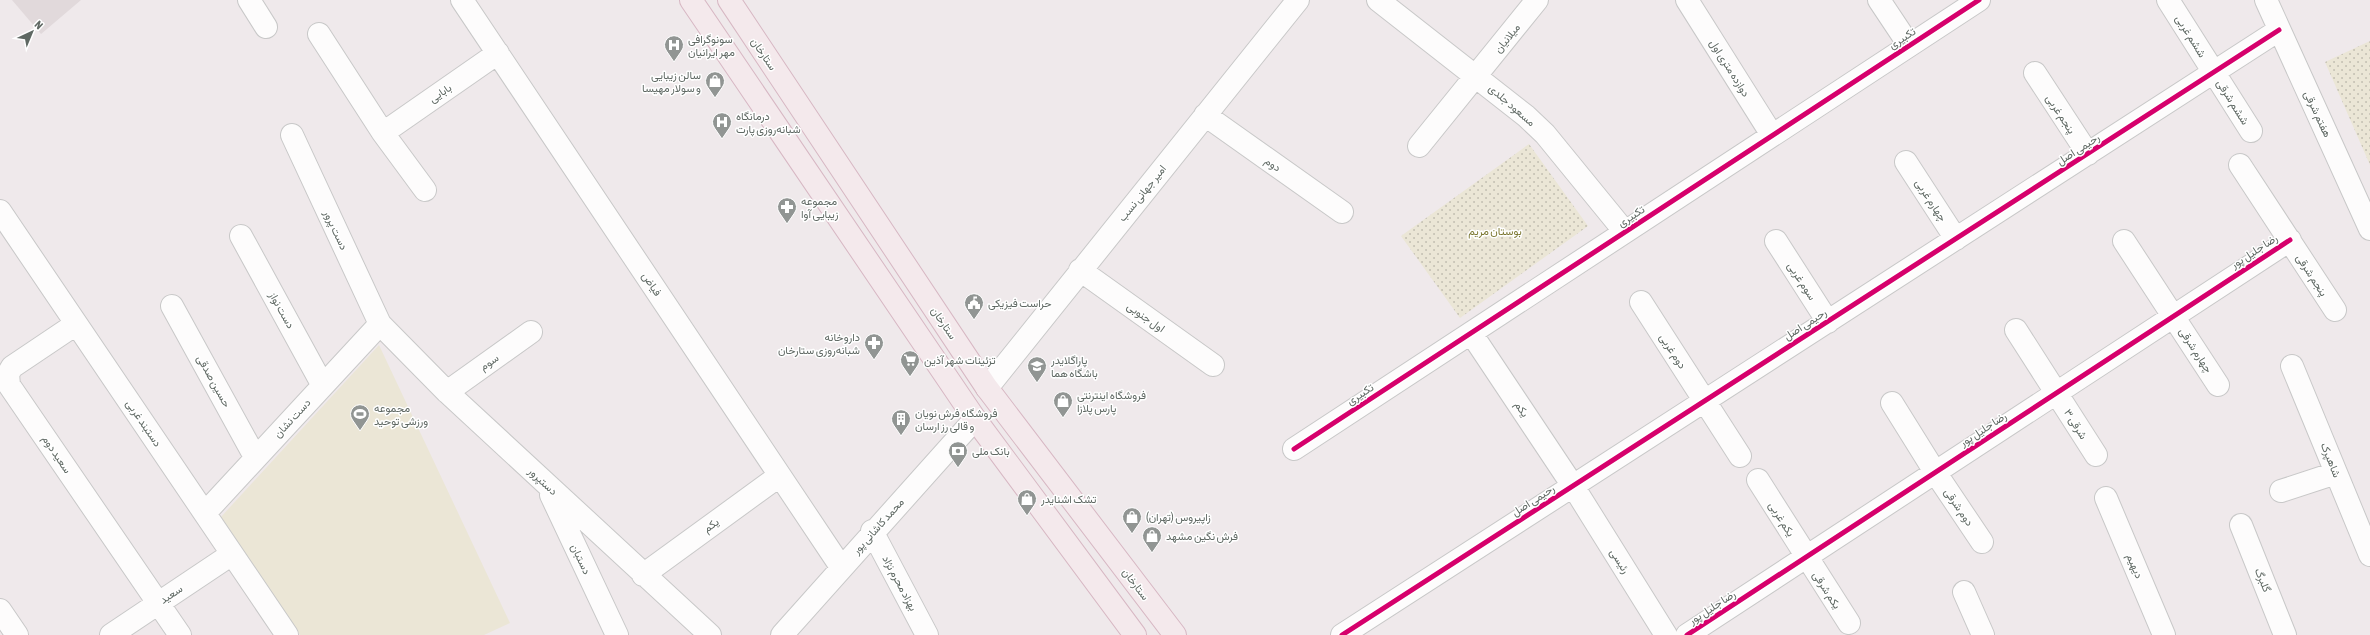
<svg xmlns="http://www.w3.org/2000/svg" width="2370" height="635" viewBox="0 0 2370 635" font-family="'Asap Condensed',Vazirmatn,sans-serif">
<defs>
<pattern id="grass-dots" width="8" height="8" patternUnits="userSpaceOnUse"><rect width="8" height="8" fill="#ebe6d6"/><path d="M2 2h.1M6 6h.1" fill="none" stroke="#c2beb1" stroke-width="1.8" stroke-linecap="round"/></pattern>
</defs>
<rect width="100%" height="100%" fill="#efe9eb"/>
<!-- education -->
<path fill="#e1d9db" d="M 12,0 L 81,0 L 41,34 Z"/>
<!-- grass -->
<path fill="url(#grass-dots)" d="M 2370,41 L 2370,165 L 2325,62 Z
M 1529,144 L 1588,226 L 1460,318 L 1401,236 Z"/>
<!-- garden -->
<path fill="#ebe6d6" d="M 379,345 L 510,623 L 484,635 L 300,635 L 220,518 Z"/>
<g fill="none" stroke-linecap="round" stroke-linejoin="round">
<defs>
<path id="minor" d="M 249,0 L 266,27
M 462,0 L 841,567
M 1378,0 L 1526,116 L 1545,134 L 1625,232
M 1687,0 L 1772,135
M 1879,0 L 1909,45
M 2168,0 L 2251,131
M 2266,0 L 2370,229
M 319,34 L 383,133 L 425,190
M 2035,73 L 2088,154
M 1205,115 L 1342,212
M 383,133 L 498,53
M 292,135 L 380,324 L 447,392 L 710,635
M 1419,146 L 1537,0
M 1906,162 L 1956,239
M 2240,165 L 2335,310
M 0,211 L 287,635
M 241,236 L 322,384
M 1776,241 L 1828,322
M 2124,241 L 2218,385
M 1080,270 L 1213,365
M 1641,302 L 1740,456
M 172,306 L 255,457
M 76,324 L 12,367 L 8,374 L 9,385 L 180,635
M 2016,330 L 2096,455
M 1471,333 L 1573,486 L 1666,635
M 2292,366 L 2370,555
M 987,388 L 1298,0
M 447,392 L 531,332
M 1892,403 L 1935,472 L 1982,542
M 1294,449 L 1979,0
M 1758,480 L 1849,623
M 2281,491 L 2336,473
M 551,495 L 617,635
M 2106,498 L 2164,635
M 205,513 L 380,324
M 2241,525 L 2285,635
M 872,531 L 927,635
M 643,575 L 779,476
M 1964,592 L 1983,635
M 0,610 L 17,635
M 111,635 L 232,554
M 782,635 L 975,419
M 1342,635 L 2279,30
M 1687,635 L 2290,240"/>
<path id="major" d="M 691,0 L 975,419 L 1135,635
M 729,0 L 987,388 L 1175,635"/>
</defs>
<!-- minor casing -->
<use href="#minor" stroke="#c8c8c8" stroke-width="24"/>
<!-- major casing -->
<use href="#major" stroke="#d7b7c3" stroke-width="24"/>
<!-- minor -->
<use href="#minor" stroke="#fdfcfc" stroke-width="22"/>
<!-- major -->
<use href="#major" stroke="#f4e9ec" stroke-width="22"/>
<defs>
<path id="cycleway" d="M 1294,449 L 1979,0
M 1342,635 L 2279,30
M 1687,635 L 2290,240"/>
</defs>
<!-- cycleway casing -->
<use href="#cycleway" stroke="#fff" stroke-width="8"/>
<!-- cycleway -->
<use href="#cycleway" stroke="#d6006c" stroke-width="5"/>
</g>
<!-- icons -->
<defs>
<symbol id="hospital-pin" viewBox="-11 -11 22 30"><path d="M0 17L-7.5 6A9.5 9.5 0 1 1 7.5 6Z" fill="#919593" stroke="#fff"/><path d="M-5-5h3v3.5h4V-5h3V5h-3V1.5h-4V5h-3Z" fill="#fff"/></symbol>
<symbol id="shop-pin" viewBox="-11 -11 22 30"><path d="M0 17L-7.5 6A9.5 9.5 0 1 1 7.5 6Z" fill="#919593" stroke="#fff"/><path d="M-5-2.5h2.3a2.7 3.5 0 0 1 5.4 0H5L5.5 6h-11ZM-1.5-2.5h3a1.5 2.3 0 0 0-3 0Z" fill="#fff"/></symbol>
<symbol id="pharmacy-pin" viewBox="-11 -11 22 30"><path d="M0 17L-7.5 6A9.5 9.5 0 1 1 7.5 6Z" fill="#919593" stroke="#fff"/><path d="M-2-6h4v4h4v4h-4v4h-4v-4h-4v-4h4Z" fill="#fff"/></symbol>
<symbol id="civic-pin" viewBox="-11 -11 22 30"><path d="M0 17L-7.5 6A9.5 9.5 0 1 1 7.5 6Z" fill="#919593" stroke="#fff"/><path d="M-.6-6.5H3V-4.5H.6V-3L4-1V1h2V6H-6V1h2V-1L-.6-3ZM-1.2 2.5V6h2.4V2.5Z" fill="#fff"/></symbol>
<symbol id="supermarket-pin" viewBox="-11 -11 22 30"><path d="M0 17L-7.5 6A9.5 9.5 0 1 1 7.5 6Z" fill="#919593" stroke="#fff"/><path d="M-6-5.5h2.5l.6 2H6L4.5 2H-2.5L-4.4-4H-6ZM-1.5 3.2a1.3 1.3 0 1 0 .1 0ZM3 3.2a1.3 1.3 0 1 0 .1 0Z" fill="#fff"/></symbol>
<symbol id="school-pin" viewBox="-11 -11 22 30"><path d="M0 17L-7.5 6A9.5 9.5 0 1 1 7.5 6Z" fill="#919593" stroke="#fff"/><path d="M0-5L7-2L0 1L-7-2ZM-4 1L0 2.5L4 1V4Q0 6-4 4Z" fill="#fff"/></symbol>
<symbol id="stadium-pin" viewBox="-11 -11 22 30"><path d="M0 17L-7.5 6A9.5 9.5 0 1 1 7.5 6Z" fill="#919593" stroke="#fff"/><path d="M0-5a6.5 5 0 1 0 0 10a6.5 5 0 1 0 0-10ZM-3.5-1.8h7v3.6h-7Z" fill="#fff"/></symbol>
<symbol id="building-pin" viewBox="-11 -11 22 30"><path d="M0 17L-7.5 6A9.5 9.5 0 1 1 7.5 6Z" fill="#919593" stroke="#fff"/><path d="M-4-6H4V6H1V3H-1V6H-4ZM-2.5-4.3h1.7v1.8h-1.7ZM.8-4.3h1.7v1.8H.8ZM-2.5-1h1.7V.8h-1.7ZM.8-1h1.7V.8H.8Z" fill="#fff"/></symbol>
<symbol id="bank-pin" viewBox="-11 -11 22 30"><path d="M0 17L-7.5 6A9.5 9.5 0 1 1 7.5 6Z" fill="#919593" stroke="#fff"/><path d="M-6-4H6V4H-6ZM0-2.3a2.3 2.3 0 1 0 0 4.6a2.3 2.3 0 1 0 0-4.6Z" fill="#fff"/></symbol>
</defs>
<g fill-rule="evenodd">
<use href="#hospital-pin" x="663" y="34" width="22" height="30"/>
<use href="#shop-pin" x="704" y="70" width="22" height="30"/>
<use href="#hospital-pin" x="711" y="111" width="22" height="30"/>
<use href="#pharmacy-pin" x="776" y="196" width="22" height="30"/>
<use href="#civic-pin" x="963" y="292" width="22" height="30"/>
<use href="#pharmacy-pin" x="863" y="332" width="22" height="30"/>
<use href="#supermarket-pin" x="899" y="349" width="22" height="30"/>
<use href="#school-pin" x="1026" y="355" width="22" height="30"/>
<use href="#shop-pin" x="1052" y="390" width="22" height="30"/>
<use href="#stadium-pin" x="349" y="403" width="22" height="30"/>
<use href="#building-pin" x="890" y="408" width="22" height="30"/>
<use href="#bank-pin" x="947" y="440" width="22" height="30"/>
<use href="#shop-pin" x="1016" y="488" width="22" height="30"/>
<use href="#shop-pin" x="1121" y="506" width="22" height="30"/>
<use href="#shop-pin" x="1141" y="525" width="22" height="30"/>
</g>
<g text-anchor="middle" stroke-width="3" stroke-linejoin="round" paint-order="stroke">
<!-- street labels -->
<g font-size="11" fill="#5f6863" stroke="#fff">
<text transform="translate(2191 36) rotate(58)" y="4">ششم غربی</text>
<text transform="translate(1507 38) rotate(-51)" y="4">میلانیان</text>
<text transform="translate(1902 38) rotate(-33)" y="4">تکبیری</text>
<text transform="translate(764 54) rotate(56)" y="4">ستارخان</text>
<text transform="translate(1730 68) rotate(58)" y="4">دوازده متری اول</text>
<text transform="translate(440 93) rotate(-34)" y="4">بابایی</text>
<text transform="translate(2233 102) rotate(58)" y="4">ششم شرقی</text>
<text transform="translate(1512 105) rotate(41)" y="4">مسعود جلدی</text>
<text transform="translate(2061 114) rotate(57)" y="4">پنجم غربی</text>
<text transform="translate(2318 114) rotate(65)" y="4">هفتم شرقی</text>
<text transform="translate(2078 149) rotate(-33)" y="4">رحیمی اصل</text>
<text transform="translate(1273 164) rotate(35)" y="4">دوم</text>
<text transform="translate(1142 193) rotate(-51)" y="4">امیر جهانی نسب</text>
<text transform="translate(1931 200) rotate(57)" y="4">چهارم غربی</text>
<text transform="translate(1631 216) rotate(-33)" y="4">تکبیری</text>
<text transform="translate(336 230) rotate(65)" y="4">دست پرور</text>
<text transform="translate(2254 251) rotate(-33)" y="4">رضا جلیل پور</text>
<text transform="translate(2312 275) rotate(57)" y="4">پنجم شرقی</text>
<text transform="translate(1802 281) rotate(57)" y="4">سوم غربی</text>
<text transform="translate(652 284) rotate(56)" y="4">فیاض</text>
<text transform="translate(282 310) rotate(61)" y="4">دست نواز</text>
<text transform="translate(1146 317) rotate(35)" y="4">اول جنوبی</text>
<text transform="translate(944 323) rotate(56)" y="4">ستارخان</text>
<text transform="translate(1805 324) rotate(-33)" y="4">رحیمی اصل</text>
<text transform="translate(2196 350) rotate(57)" y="4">چهارم شرقی</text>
<text transform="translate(1673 351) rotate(57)" y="4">دوم غربی</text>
<text transform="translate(489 362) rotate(-35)" y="4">سوم</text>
<text transform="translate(214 381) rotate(61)" y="4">حسین صدقی</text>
<text transform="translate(1360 394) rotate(-33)" y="4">تکبیری</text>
<text transform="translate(1522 409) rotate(56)" y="4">یکم</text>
<text transform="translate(292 418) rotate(-47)" y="4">دست نشان</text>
<text transform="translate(144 423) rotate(56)" y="4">دستبند غربی</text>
<text transform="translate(2076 424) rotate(58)" y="4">۳ شرقی</text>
<text transform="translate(1983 429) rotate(-33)" y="4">رضا جلیل پور</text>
<text transform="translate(57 454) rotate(56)" y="4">سعید دوم</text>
<text transform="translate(2331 460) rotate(68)" y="4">شاهپرک</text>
<text transform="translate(543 481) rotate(43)" y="4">دستپرور</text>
<text transform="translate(1533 500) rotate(-33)" y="4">رحیمی اصل</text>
<text transform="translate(1959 507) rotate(56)" y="4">دوم شرقی</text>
<text transform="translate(1782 519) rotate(58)" y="4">یکم غربی</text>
<text transform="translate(711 525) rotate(-36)" y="4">یکم</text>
<text transform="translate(878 526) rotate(-48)" y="4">محمد کاشانی پور</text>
<text transform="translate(581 559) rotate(65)" y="4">دستبان</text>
<text transform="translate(1620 561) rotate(58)" y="4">رئیسی</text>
<text transform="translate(2135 566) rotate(67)" y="4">دیهیم</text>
<text transform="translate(2263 580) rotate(68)" y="4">گلبرگ</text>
<text transform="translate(900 583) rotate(62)" y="4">بهزاد محرم نژاد</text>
<text transform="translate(1136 584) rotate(53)" y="4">ستارخان</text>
<text transform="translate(1827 590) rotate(57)" y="4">یکم شرقی</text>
<text transform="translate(171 594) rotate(-34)" y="4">سعید</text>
<text transform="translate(1712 607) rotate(-33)" y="4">رضا جلیل پور</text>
</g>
<!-- poi labels -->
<g font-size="11" fill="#5f6863" stroke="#fff" text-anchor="start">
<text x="688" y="43">سونوگرافی<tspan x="688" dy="13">مهر ایرانیان</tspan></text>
<text x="701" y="79" text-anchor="end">سالن زیبایی<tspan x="701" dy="13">و سولار مهیسا</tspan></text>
<text x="736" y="120">درمانگاه<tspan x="736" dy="13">شبانه‌روزی پارت</tspan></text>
<text x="801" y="205">مجموعه<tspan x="801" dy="13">زیبایی آوا</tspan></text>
<text x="988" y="307">حراست فیزیکی</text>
<text x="860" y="341" text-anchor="end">داروخانه<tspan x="860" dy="13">شبانه‌روزی ستارخان</tspan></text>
<text x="924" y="364">تزئینات شهر آذین</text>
<text x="1051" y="364">پاراگلایدر<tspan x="1051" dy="13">باشگاه هما</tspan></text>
<text x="1077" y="399">فروشگاه اینترنتی<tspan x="1077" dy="13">پارس پلازا</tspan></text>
<text x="374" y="412">مجموعه<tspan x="374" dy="13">ورزشی توحید</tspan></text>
<text x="915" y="417">فروشگاه فرش نویان<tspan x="915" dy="13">و قالی رز ارسان</tspan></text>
<text x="972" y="455">بانک ملی</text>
<text x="1041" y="503">تشک اشنایدر</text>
<text x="1146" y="521">زاپیروس (تهران)</text>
<text x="1166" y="540">فرش نگین مشهد</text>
</g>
<!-- park labels -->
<g font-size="11" fill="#7b7731" stroke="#fff">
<text x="1495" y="235">بوستان مریم</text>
</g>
</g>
<!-- north arrow -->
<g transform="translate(32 32) rotate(44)" stroke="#ffffff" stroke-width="3" paint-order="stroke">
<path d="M0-3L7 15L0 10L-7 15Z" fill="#5f6863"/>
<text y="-6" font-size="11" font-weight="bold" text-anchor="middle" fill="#5f6863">N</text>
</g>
</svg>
